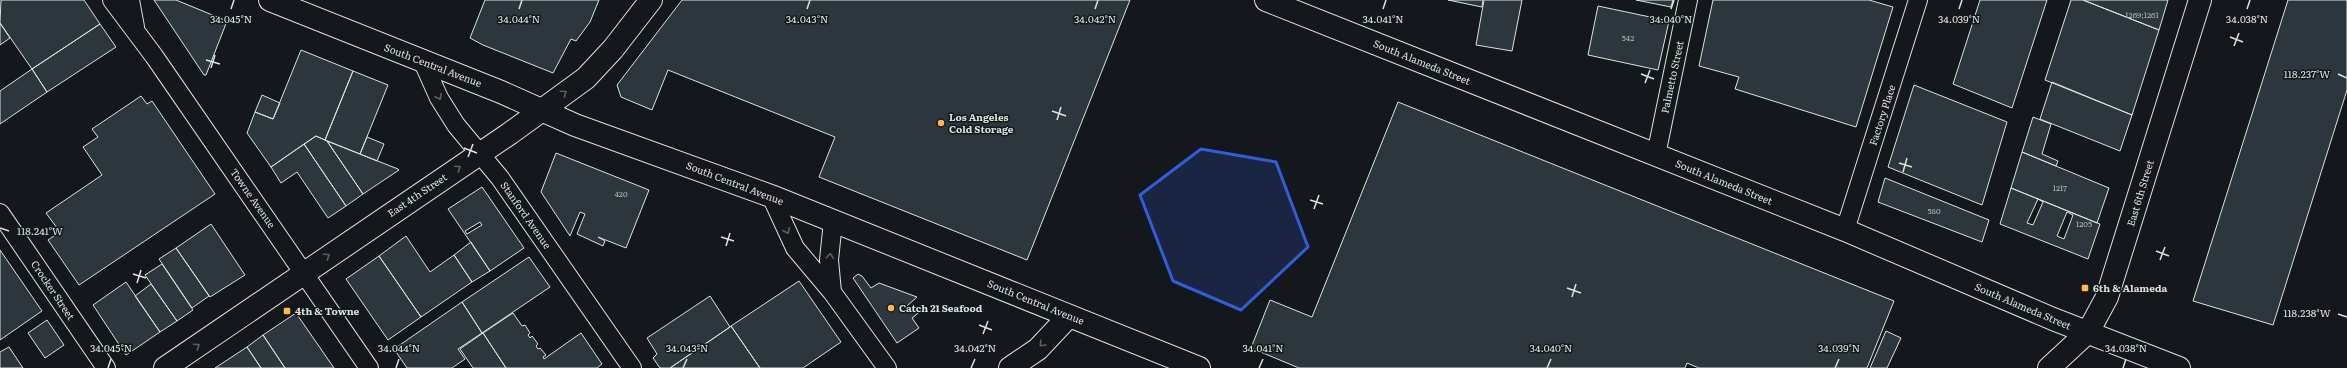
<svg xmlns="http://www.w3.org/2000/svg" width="2347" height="368" viewBox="0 0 2347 368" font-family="Literata,serif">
<rect width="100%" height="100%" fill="#14181c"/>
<!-- building -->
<path fill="#2c363c" stroke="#d8e6dc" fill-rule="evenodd" d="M 1,0 L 84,0 L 100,24 L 32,69 L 0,23 Z
M 154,0 L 176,0 L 227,21 L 206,75 L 204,75 Z
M 485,0 L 599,0 L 590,22 L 576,41 L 571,39 L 553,73 L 483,45 L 470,38 Z
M 682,0 L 1130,0 L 1027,260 L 819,177 L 835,137 L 668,70 L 652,110 L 621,97 L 617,85 Z
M 1448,0 L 1483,0 L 1482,7 Z
M 1484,0 L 1522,0 L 1512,51 L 1476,45 Z
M 1636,0 L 1673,0 L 1671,7 Z
M 1713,0 L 1869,0 L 1893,7 L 1856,127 L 1735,89 L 1739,77 L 1699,66 Z
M 1980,0 L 2047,0 L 2012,108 L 1953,84 Z
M 2071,0 L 2083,0 L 2159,30 L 2132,115 L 2045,80 Z
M 2083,0 L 2168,0 L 2159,30 Z
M 2288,0 L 2347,0 L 2347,90 L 2273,325 L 2193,301 Z
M 1598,6 L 1669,21 L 1658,70 L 1588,55 Z
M 0,23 L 10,38 L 0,45 Z
M 100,24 L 116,47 L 47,92 L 32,69 Z
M 301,50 L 353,71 L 325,140 L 316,136 L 271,167 L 247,133 L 255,112 L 273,119 Z
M 32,69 L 47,92 L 0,124 L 0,91 Z
M 353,71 L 388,85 L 360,154 L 325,140 Z
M 2052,82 L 2132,115 L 2120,151 L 2040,119 Z
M 1914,85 L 2007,122 L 1982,205 L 1888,167 Z
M 262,95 L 280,103 L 273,119 L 255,112 Z
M 141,96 L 147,104 L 152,101 L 215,194 L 79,285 L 48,240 L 60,232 L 46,213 L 102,175 L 83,147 L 98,137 L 92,129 Z
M 1398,102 L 1894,301 L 1867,368 L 1699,368 L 1687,363 L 1685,368 L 1299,368 L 1251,348 L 1270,300 L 1312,317 Z
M 2033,117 L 2051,124 L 2042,154 L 2058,161 L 2056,166 L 2022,152 Z
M 316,136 L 327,141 L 363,194 L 346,206 L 304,144 Z
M 367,137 L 384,144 L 377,161 L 360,154 Z
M 327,141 L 398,169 L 399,170 L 363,194 Z
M 304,144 L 346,206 L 328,218 L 297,172 L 281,183 L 271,167 Z
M 2022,152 L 2109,188 L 2097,223 L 2011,188 Z
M 556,153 L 649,190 L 626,248 L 598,237 L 605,241 L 603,246 L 577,234 L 585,214 L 580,212 L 570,236 L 541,192 Z
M 1885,178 L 1989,220 L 1982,242 L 1878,202 Z
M 482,187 L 524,248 L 490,271 L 448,209 ZM 480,222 L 482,225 L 467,234 L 465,231 Z
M 2011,188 L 2100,224 L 2088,259 L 2000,224 ZM 2038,199 L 2043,202 L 2033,225 L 2027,223 ZM 2067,212 L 2073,215 L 2064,239 L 2057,236 Z
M 211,224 L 245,275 L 210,297 L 176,248 Z
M 406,236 L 430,272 L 454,255 L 472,282 L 421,317 L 379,256 Z
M 471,242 L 490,271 L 472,282 L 454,255 Z
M 176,248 L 209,296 L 192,308 L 159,259 Z
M 0,250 L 42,311 L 0,340 Z
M 379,256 L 421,317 L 388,340 L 346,279 Z
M 529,257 L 550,287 L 482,333 L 462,302 Z
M 162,264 L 193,310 L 177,321 L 145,275 Z
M 858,274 L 862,276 L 871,288 L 879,283 L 917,297 L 907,306 L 911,312 L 920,306 L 922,310 L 912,318 L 919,328 L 897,343 L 853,278 Z
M 799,281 L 841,342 L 803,368 L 760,368 L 731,326 Z
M 126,282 L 160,332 L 126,355 L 93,305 Z
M 151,284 L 177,321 L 160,332 L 135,296 Z
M 710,296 L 730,327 L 670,368 L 660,368 L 653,358 L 657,354 L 647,338 Z
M 462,302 L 482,333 L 458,349 L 465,359 L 452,368 L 407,368 L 394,349 Z
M 296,313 L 334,368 L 285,368 L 263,335 Z
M 513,313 L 522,326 L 525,325 L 530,333 L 528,335 L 530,338 L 532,336 L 538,344 L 536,346 L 538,349 L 540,348 L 546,355 L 543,357 L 544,359 L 581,333 L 602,364 L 597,368 L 506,368 L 483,333 Z
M 47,320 L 64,345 L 45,358 L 28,333 Z
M 731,326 L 760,368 L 670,368 L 730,327 Z
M 1886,331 L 1901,338 L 1887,368 L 1870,368 Z
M 483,333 L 506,368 L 473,368 L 460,349 Z
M 263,335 L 285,368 L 261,368 L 247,347 Z
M 9,347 L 23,368 L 0,368 L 0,352 Z
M 247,347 L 261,368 L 215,368 Z"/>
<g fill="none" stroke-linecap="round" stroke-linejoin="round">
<defs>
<path id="minor" d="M 112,0 L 154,56 L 369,368
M 130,0 L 135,27
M 423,62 L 439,98 L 456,125 L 500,178 L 632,368
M 1656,155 L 1688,0
M 771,196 L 795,248 L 832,292 L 887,368
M 0,213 L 106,368
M 1845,230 L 1918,0
M 832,292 L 829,260 L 833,221"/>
<path id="major" d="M 270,0 L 501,92 L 575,125 L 771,196 L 1199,368
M 1266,0 L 1845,230 L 2053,319 L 2179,368
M 165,368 L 509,134 L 586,78 L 613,49 L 651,0
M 1010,368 L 1038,349 L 1069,316
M 2049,368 L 2088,332 L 2107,297 L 2200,0"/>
</defs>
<!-- minor casing -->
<use href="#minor" stroke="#d8e6dc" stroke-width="20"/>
<!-- major casing -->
<use href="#major" stroke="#d8e6dc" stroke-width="24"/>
<!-- minor -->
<use href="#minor" stroke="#14181c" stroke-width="18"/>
<!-- major -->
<use href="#major" stroke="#14181c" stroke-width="22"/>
</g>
<!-- one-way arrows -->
<defs><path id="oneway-chevron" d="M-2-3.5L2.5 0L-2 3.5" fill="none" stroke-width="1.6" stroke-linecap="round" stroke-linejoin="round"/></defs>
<g stroke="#59605f">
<use href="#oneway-chevron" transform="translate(564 93) rotate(-35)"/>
<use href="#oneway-chevron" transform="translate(439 97) rotate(63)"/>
<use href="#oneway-chevron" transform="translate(458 168) rotate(-34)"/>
<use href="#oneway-chevron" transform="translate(787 231) rotate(65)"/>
<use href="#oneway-chevron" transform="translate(327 256) rotate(-35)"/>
<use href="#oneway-chevron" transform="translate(830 256) rotate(-86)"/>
<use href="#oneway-chevron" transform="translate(1042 344) rotate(134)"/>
<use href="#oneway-chevron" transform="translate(197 346) rotate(-34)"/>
</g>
<!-- marked area -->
<path fill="#305dd8" fill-opacity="0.2" stroke="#305dd8" stroke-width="3" stroke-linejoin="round" d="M 1201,149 L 1276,162 L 1308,247 L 1241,310 L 1173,281 L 1140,195 Z"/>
<!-- ticks -->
<path fill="none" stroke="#d8e6dc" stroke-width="1.5" d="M 231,9 L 234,0M 519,9 L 522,0M 807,9 L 810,0M 1095,9 L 1098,0M 1383,9 L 1386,0M 1671,9 L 1674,0M 1959,9 L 1962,0M 2247,9 L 2250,0M 2230,37 L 2243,42M 2234,46 L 2239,33M 206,60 L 220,64M 211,68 L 215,55M 1641,74 L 1654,79M 2338,74 L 2347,78M 1645,83 L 1650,70M 1052,111 L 1066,116M 1057,120 L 1061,107M 464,148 L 477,153M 468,157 L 473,144M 1899,163 L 1912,167M 1903,172 L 1907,158M 1310,200 L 1323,204M 1314,209 L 1319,195M 0,228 L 9,231M 721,237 L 734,241M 726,246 L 730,233M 2156,251 L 2169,256M 2160,260 L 2165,247M 133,274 L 146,278M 137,283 L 141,270M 1567,288 L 1581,293M 1572,297 L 1576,284M 2338,314 L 2347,317M 979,325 L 992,330M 983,334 L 988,321M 108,368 L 111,359M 396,368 L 399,359M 683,368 L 687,359M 971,368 L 975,359M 1259,368 L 1263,359M 1547,368 L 1551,359M 1835,368 L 1839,359M 2123,368 L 2126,359"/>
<!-- markers -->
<g fill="#ffb74d" stroke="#14181c" stroke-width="1.5">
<circle cx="941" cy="123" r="4"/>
<rect x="2081" y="284" width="8" height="8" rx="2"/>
<circle cx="891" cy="308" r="4"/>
<rect x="283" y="307" width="8" height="8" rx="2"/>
</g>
<g text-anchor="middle" stroke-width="3" stroke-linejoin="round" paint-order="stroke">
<!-- number labels -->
<g font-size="8" fill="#adbab4">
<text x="2142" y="18">1269;1261</text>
<text x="1628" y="41">542</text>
<text x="2060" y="191">1217</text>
<text x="621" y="197">420</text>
<text x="1934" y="214">580</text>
<text x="2084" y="227">1205</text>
</g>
<!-- street labels -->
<g font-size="10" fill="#d8e6dc" stroke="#14181c">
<text transform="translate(1422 62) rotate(22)" y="4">South Alameda Street</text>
<text transform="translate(433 65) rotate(21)" y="4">South Central Avenue</text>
<text transform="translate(1672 77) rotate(-78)" y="4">Palmetto Street</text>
<text transform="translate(1882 115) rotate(-72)" y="4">Factory Place</text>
<text transform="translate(1724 182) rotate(22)" y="4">South Alameda Street</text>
<text transform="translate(735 183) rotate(21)" y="4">South Central Avenue</text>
<text transform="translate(2140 193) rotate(-73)" y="4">East 6th Street</text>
<text transform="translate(417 195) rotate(-34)" y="4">East 4th Street</text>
<text transform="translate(253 198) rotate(55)" y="4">Towne Avenue</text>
<text transform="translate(526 215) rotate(55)" y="4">Stanford Avenue</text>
<text transform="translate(53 290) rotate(56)" y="4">Crocker Street</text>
<text transform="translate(1036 302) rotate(22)" y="4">South Central Avenue</text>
<text transform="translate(2023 306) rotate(23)" y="4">South Alameda Street</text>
</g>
<!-- poi labels -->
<g font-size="10" font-weight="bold" fill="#d8e6dc" stroke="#14181c" text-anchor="start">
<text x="949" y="121">Los Angeles<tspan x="949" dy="12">Cold Storage</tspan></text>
<text x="2093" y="292">6th &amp; Alameda</text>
<text x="899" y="312">Catch 21 Seafood</text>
<text x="295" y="315">4th &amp; Towne</text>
</g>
</g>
<g font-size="10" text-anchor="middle" fill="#d8e6dc" stroke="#14181c" stroke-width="3" stroke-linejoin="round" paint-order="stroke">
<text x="231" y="23">34.045°N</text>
<text x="519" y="23">34.044°N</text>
<text x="807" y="23">34.043°N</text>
<text x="1095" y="23">34.042°N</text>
<text x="1383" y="23">34.041°N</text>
<text x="1671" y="23">34.040°N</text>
<text x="1959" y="23">34.039°N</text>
<text x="2247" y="23">34.038°N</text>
<text x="2307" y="78">118.237°W</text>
<text x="40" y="235">118.241°W</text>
<text x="2307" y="317">118.238°W</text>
<text x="111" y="352">34.045°N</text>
<text x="399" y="352">34.044°N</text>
<text x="687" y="352">34.043°N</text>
<text x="975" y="352">34.042°N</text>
<text x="1263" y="352">34.041°N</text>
<text x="1551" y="352">34.040°N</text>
<text x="1839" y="352">34.039°N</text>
<text x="2126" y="352">34.038°N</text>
</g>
</svg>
